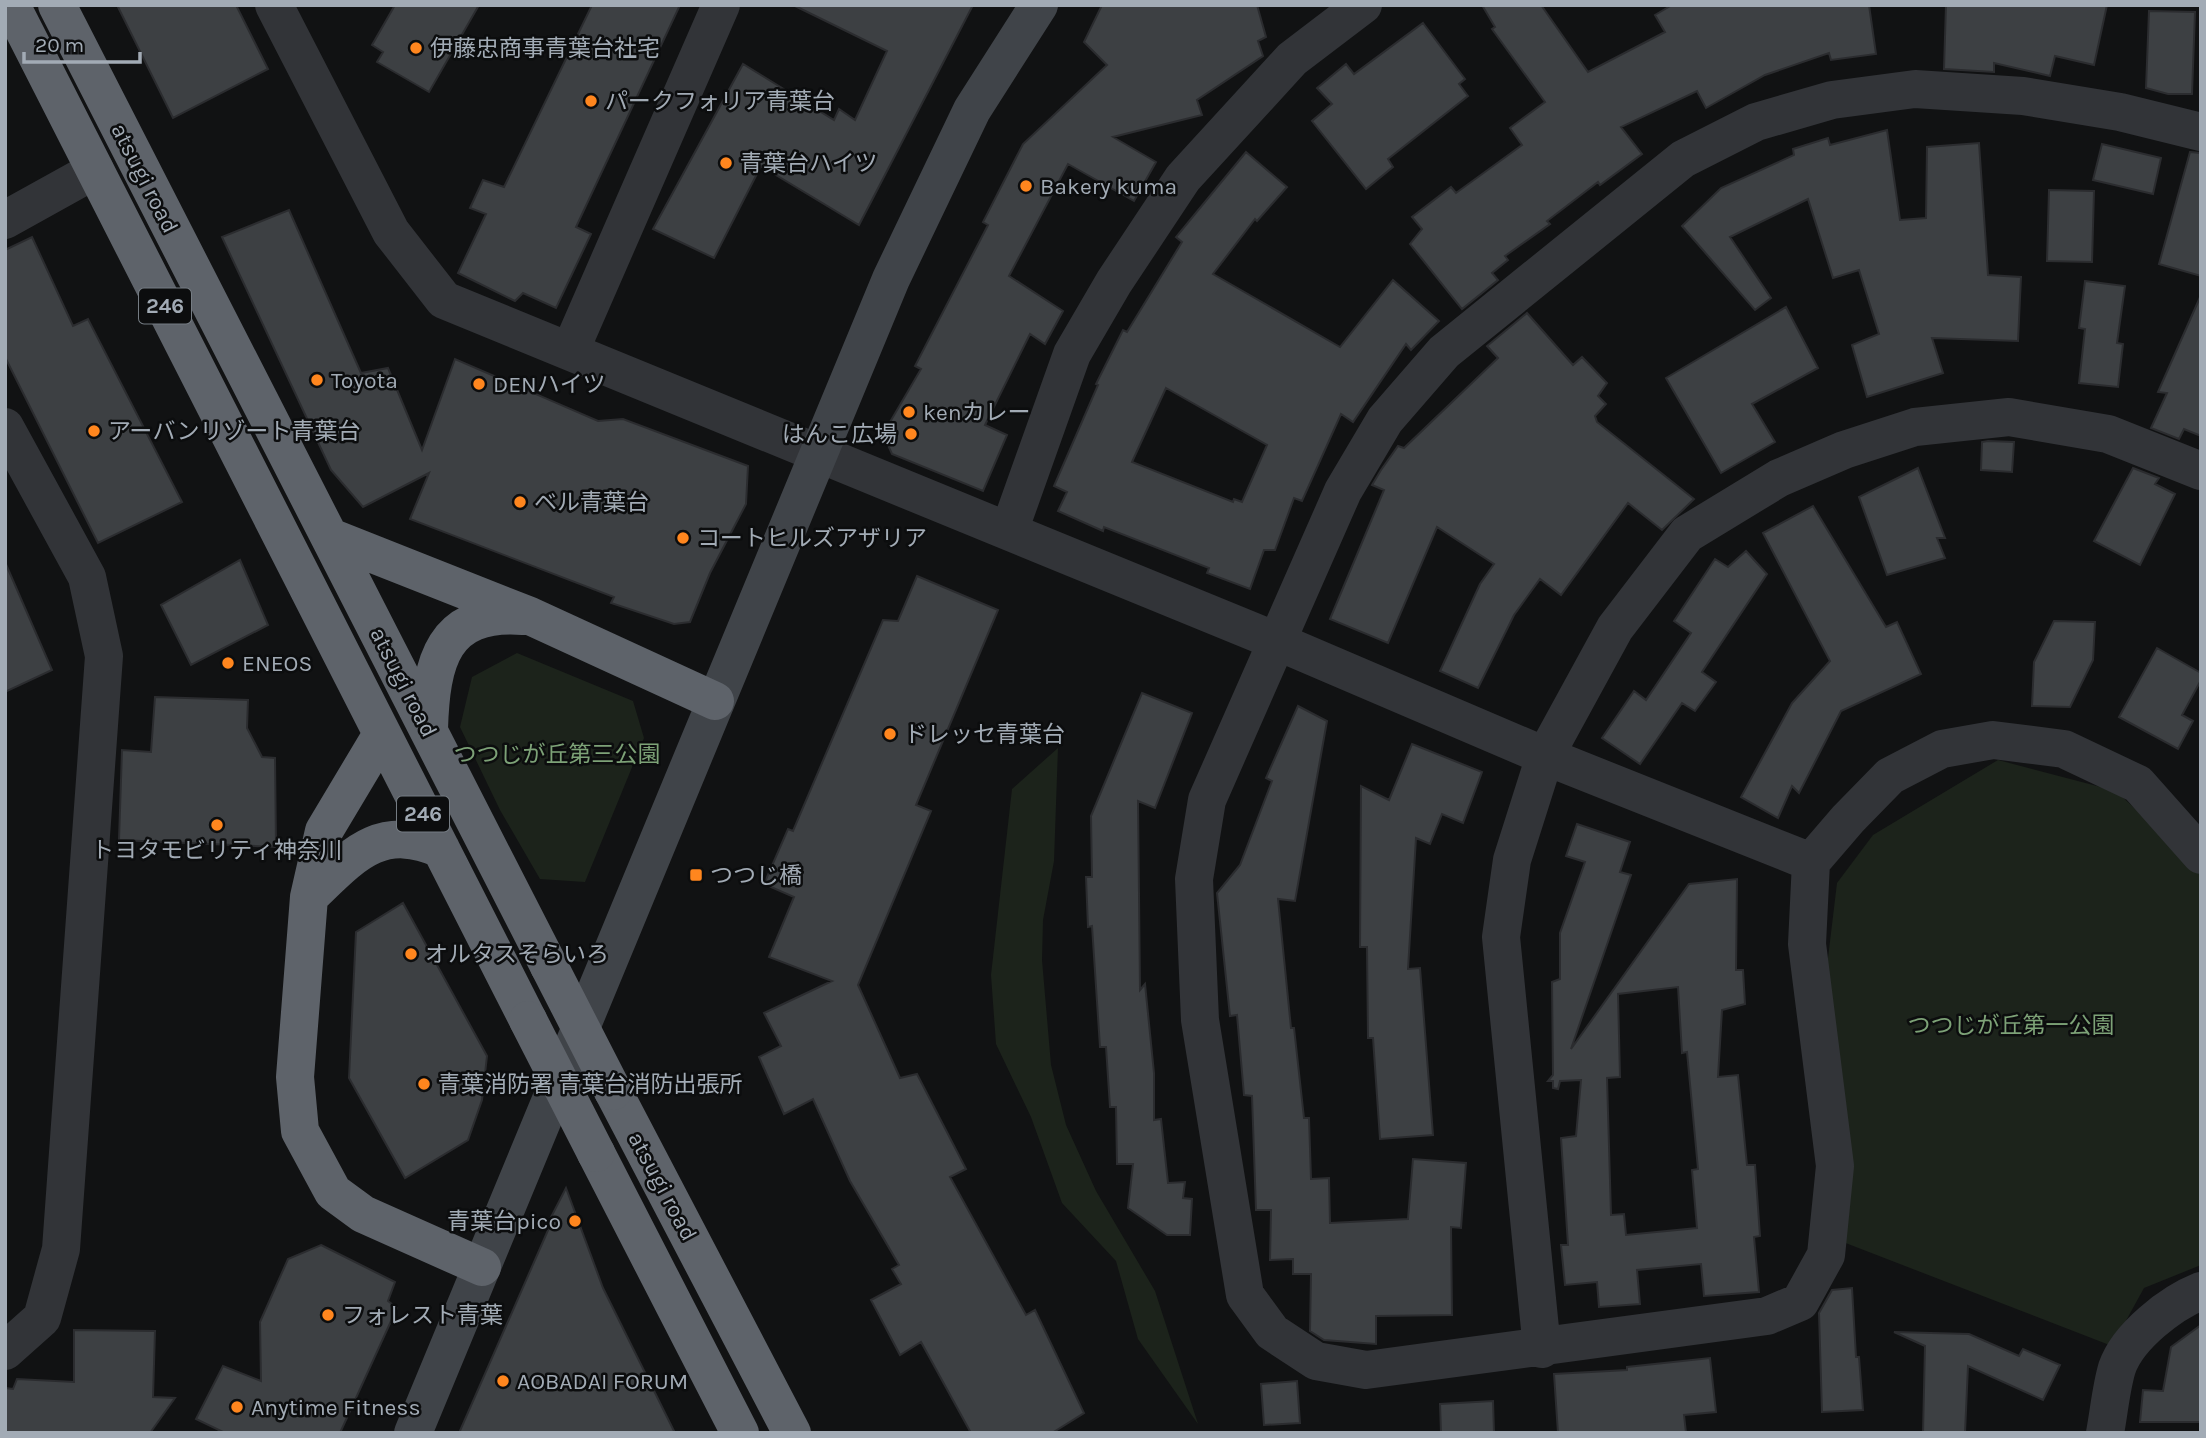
<svg xmlns="http://www.w3.org/2000/svg" width="2206" height="1438" viewBox="0 0 2206 1438" font-family="Karla,'Noto Sans JP',sans-serif">
<rect width="100%" height="100%" fill="#111213"/>
<!-- green -->
<path fill="#1c231b" d="M 517,653 L 633,701 L 644,738 L 585,882 L 540,879 L 500,810 L 460,727 L 472,677 Z
M 1058,748 L 1054,861 L 1043,920 L 1042,960 L 1051,1065 L 1066,1125 L 1096,1191 L 1155,1291 L 1198,1424 L 1138,1339 L 1116,1261 L 1062,1203 L 1031,1117 L 996,1044 L 991,975 L 1012,789 Z
M 1998,760 L 2116,791 L 2201,870 L 2201,1265 L 2144,1288 L 2112,1346 L 1843,1242 L 1819,1033 L 1837,883 L 1873,835 Z"/>
<!-- building -->
<path fill="#3d4043" stroke="#2b2c2f" stroke-width="2" fill-rule="evenodd" d="M 117,5 L 236,5 L 268,69 L 173,118 Z
M 395,5 L 479,5 L 429,92 L 377,62 L 383,52 L 372,45 Z
M 592,5 L 680,5 L 576,227 L 591,234 L 556,308 L 523,293 L 515,301 L 458,273 L 486,214 L 470,208 L 483,180 L 504,187 Z
M 793,5 L 973,5 L 859,225 L 761,166 L 714,258 L 653,229 L 743,64 L 834,120 L 839,109 L 855,120 L 887,51 Z
M 1102,5 L 1257,5 L 1266,37 L 1258,41 L 1263,56 L 1197,100 L 1202,115 L 1113,137 L 1156,162 L 1134,201 L 1068,164 L 1009,276 L 1063,311 L 1045,344 L 1030,334 L 985,425 L 1007,435 L 983,491 L 892,454 L 883,434 L 921,369 L 915,366 L 988,225 L 983,222 L 1023,144 L 1107,65 L 1084,42 Z
M 1482,5 L 1541,5 L 1588,72 L 1665,32 L 1655,15 L 1672,5 L 1869,5 L 1876,54 L 1831,60 L 1829,53 L 1765,75 L 1706,108 L 1697,91 L 1621,127 L 1642,154 L 1600,185 L 1598,182 L 1547,221 L 1550,224 L 1505,256 L 1508,260 L 1492,273 L 1498,280 L 1462,309 L 1410,244 L 1422,229 L 1412,217 L 1451,187 L 1456,193 L 1522,145 L 1510,128 L 1545,102 L 1492,29 L 1495,27 Z
M 1946,5 L 2107,5 L 2094,65 L 2055,56 L 2050,76 L 1994,63 L 1994,72 L 1944,69 Z
M 2149,11 L 2195,12 L 2192,94 L 2168,94 L 2146,88 Z
M 1423,23 L 1465,79 L 1459,84 L 1468,96 L 1388,159 L 1393,167 L 1366,189 L 1312,121 L 1332,104 L 1317,88 L 1346,64 L 1354,74 Z
M 1887,130 L 1900,220 L 1926,218 L 1927,147 L 1979,143 L 1988,275 L 2021,277 L 2018,341 L 1932,338 L 1943,373 L 1867,397 L 1852,345 L 1879,334 L 1859,270 L 1833,278 L 1808,199 L 1730,237 L 1771,298 L 1755,310 L 1682,226 L 1721,188 L 1794,155 L 1793,149 L 1828,138 L 1830,145 Z
M 2102,144 L 2161,158 L 2153,194 L 2093,180 Z
M 1246,152 L 1287,187 L 1257,221 L 1255,219 L 1213,274 L 1340,347 L 1393,280 L 1439,321 L 1411,350 L 1406,344 L 1353,422 L 1341,414 L 1302,501 L 1294,498 L 1275,550 L 1264,550 L 1250,589 L 1207,573 L 1209,568 L 1104,527 L 1103,531 L 1058,511 L 1067,492 L 1054,486 L 1098,385 L 1096,384 L 1123,330 L 1127,332 L 1182,242 L 1176,237 ZM 1166,388 L 1267,445 L 1242,502 L 1234,499 L 1233,502 L 1132,462 Z
M 2190,152 L 2201,153 L 2201,276 L 2159,264 Z
M 2049,190 L 2094,191 L 2092,262 L 2047,261 Z
M 289,210 L 361,373 L 388,368 L 422,450 L 455,359 L 598,421 L 623,419 L 748,466 L 746,504 L 710,573 L 690,622 L 674,624 L 611,603 L 614,597 L 410,519 L 429,473 L 363,507 L 331,470 L 222,237 Z
M 32,237 L 73,326 L 88,319 L 182,502 L 98,543 L 5,357 L 5,250 Z
M 2085,281 L 2125,286 L 2117,343 L 2123,344 L 2118,387 L 2079,383 L 2085,329 L 2079,328 Z
M 2201,295 L 2201,436 L 2184,429 L 2179,439 L 2151,428 L 2167,393 L 2158,392 Z
M 1786,307 L 1818,368 L 1752,404 L 1775,442 L 1721,473 L 1666,378 Z
M 1527,313 L 1573,365 L 1582,357 L 1607,383 L 1598,396 L 1606,404 L 1595,416 L 1597,422 L 1694,499 L 1662,530 L 1628,503 L 1561,595 L 1540,579 L 1514,615 L 1478,688 L 1440,671 L 1480,584 L 1494,564 L 1437,527 L 1388,643 L 1330,619 L 1384,490 L 1372,485 L 1381,470 L 1398,446 L 1404,448 L 1498,358 L 1487,346 Z
M 1988,441 L 2014,442 L 2012,472 L 1981,470 L 1982,442 Z
M 1918,468 L 1945,538 L 1937,538 L 1945,558 L 1887,575 L 1859,497 Z
M 2133,468 L 2159,478 L 2155,484 L 2175,494 L 2140,565 L 2094,541 Z
M 1813,506 L 1886,627 L 1897,622 L 1921,674 L 1841,711 L 1799,793 L 1792,786 L 1778,818 L 1741,797 L 1792,703 L 1830,661 L 1763,533 Z
M 1746,551 L 1767,574 L 1702,672 L 1716,682 L 1695,711 L 1682,703 L 1640,764 L 1602,738 L 1634,691 L 1646,700 L 1691,633 L 1674,621 L 1715,559 L 1728,567 Z
M 240,560 L 268,625 L 191,665 L 161,605 Z
M 5,562 L 52,670 L 5,692 Z
M 917,576 L 998,610 L 916,805 L 931,811 L 858,985 L 900,1078 L 917,1074 L 966,1169 L 950,1177 L 1026,1315 L 1035,1310 L 1084,1413 L 1052,1433 L 971,1433 L 921,1342 L 900,1355 L 871,1300 L 901,1284 L 892,1269 L 899,1265 L 850,1181 L 813,1099 L 784,1114 L 759,1057 L 781,1046 L 764,1013 L 832,981 L 769,957 L 794,897 L 764,884 L 788,829 L 793,831 L 883,620 L 898,621 Z
M 2054,621 L 2095,622 L 2093,660 L 2070,707 L 2032,706 L 2034,662 Z
M 2157,648 L 2201,673 L 2201,680 L 2182,715 L 2193,721 L 2178,749 L 2119,717 Z
M 1142,693 L 1192,713 L 1155,808 L 1138,801 L 1140,990 L 1145,984 L 1154,1073 L 1154,1120 L 1161,1119 L 1168,1183 L 1185,1182 L 1183,1198 L 1192,1199 L 1190,1235 L 1167,1235 L 1128,1208 L 1133,1164 L 1117,1164 L 1116,1107 L 1110,1107 L 1106,1047 L 1100,1047 L 1092,926 L 1088,927 L 1086,877 L 1092,877 L 1091,816 Z
M 155,697 L 248,700 L 247,728 L 262,757 L 275,758 L 276,847 L 119,840 L 122,750 L 151,752 Z
M 1298,706 L 1327,721 L 1295,901 L 1278,899 L 1291,1028 L 1294,1028 L 1304,1118 L 1309,1118 L 1311,1179 L 1329,1178 L 1330,1223 L 1408,1219 L 1413,1159 L 1466,1163 L 1461,1228 L 1451,1227 L 1452,1315 L 1376,1316 L 1376,1344 L 1324,1340 L 1310,1331 L 1311,1274 L 1293,1274 L 1293,1259 L 1270,1260 L 1271,1210 L 1256,1210 L 1252,1096 L 1244,1095 L 1237,1015 L 1230,1016 L 1217,893 L 1240,865 L 1272,781 L 1266,778 Z
M 1412,744 L 1482,772 L 1463,823 L 1442,814 L 1430,844 L 1416,838 L 1408,969 L 1420,968 L 1433,1135 L 1380,1139 L 1373,1038 L 1368,1038 L 1367,947 L 1360,947 L 1361,786 L 1389,800 Z
M 1577,824 L 1630,842 L 1620,872 L 1631,875 L 1571,1049 L 1689,884 L 1737,879 L 1736,970 L 1743,970 L 1745,1004 L 1722,1010 L 1718,1077 L 1738,1075 L 1747,1165 L 1755,1165 L 1760,1236 L 1754,1237 L 1759,1292 L 1704,1296 L 1701,1264 L 1637,1270 L 1640,1304 L 1599,1307 L 1597,1282 L 1565,1285 L 1561,1245 L 1568,1245 L 1561,1138 L 1576,1136 L 1581,1080 L 1560,1081 L 1558,1089 L 1553,1088 L 1553,1081 L 1548,1081 L 1553,1075 L 1552,982 L 1560,979 L 1560,933 L 1585,862 L 1566,856 ZM 1678,987 L 1682,1053 L 1687,1052 L 1698,1169 L 1692,1170 L 1697,1228 L 1626,1235 L 1624,1214 L 1611,1215 L 1607,1078 L 1620,1077 L 1618,994 Z
M 403,903 L 487,1056 L 482,1100 L 468,1140 L 405,1178 L 349,1078 L 356,932 Z
M 566,1188 L 603,1288 L 675,1433 L 459,1433 L 549,1228 L 547,1225 Z
M 321,1245 L 395,1282 L 388,1301 L 397,1308 L 340,1433 L 225,1433 L 196,1419 L 223,1366 L 261,1381 L 260,1322 L 288,1259 Z
M 1852,1288 L 1856,1357 L 1859,1357 L 1863,1410 L 1822,1412 L 1819,1313 L 1832,1290 Z
M 2201,1325 L 2201,1422 L 2140,1422 L 2143,1390 L 2163,1391 L 2171,1347 Z
M 74,1330 L 155,1331 L 153,1397 L 175,1398 L 150,1433 L 5,1433 L 5,1388 L 13,1389 L 17,1379 L 74,1382 Z
M 1894,1332 L 1969,1334 L 2019,1356 L 2023,1349 L 2060,1365 L 2043,1400 L 1968,1366 L 1965,1433 L 1923,1433 L 1925,1346 Z
M 1710,1358 L 1716,1412 L 1684,1415 L 1686,1433 L 1558,1433 L 1554,1374 L 1627,1370 L 1627,1367 Z
M 1297,1381 L 1300,1423 L 1264,1425 L 1261,1384 Z
M 1493,1401 L 1494,1433 L 1441,1433 L 1440,1404 Z"/>
<g fill="none" stroke-linecap="round" stroke-linejoin="round">
<!-- street -->
<path stroke="#323438" stroke-width="38" d="M 274,5 L 391,232 L 444,300 L 1276,641 L 1545,756 L 1811,862
M 2201,132 L 2120,112 L 2023,96 L 1915,89 L 1832,100 L 1756,122 L 1683,159 L 1444,352 L 1385,420 L 1343,491 L 1207,800 L 1194,879 L 1200,1020 L 1245,1295 L 1272,1332 L 1316,1361 L 1366,1370 L 1767,1316 L 1800,1302 L 1826,1255 L 1835,1166 L 1807,944 L 1811,862 L 1848,819 L 1890,776 L 1942,749 L 1993,740 L 2064,749 L 2138,784 L 2201,855
M 5,220 L 95,170
M 570,351 L 721,5
M 5,427 L 87,577 L 104,656 L 61,1249 L 42,1318 L 5,1351
M 1009,531 L 1072,354 L 1114,282 L 1183,178 L 1292,59 L 1363,5
M 1542,1349 L 1501,937 L 1512,860 L 1545,756 L 1615,628 L 1687,534 L 1779,478 L 1844,450 L 1915,427 L 2009,417 L 2108,434 L 2201,471
M 2105,1433 C 2109,1412 2111,1388 2117,1368 C 2128,1336 2171,1303 2201,1291"/>
<!-- secondary -->
<path stroke="#404449" stroke-width="38" d="M 413,1433 L 891,279 L 972,110 L 1039,5"/>
<!-- highway -->
<path stroke="#5e636a" stroke-width="38" d="M 11,5 L 528,1020
M 57,5 L 549,966
M 330,537 L 530,616 L 715,701
M 429,729 C 431,662 442,610 523,616
M 382,734 L 324,831 L 309,897 L 295,1077 L 300,1131 L 333,1192 L 363,1214 L 482,1267
M 309,897 C 352,856 379,822 441,849
M 613,1091 L 792,1433
M 596,1153 L 740,1433"/>
<!-- highway-bridge -->
<path stroke="#5e636a" stroke-width="38" d="M 549,966 L 613,1091
M 528,1020 L 596,1153"/>
</g>
<!-- markers -->
<g fill="#ff861e" stroke="#0c0d0e" stroke-width="2.5">
<circle cx="416" cy="48" r="7"/>
<circle cx="591" cy="101" r="7"/>
<circle cx="726" cy="163" r="7"/>
<circle cx="1026" cy="186" r="7"/>
<circle cx="317" cy="380" r="7"/>
<circle cx="479" cy="384" r="7"/>
<circle cx="909" cy="412" r="7"/>
<circle cx="94" cy="431" r="7"/>
<circle cx="911" cy="434" r="7"/>
<circle cx="520" cy="502" r="7"/>
<circle cx="683" cy="538" r="7"/>
<circle cx="228" cy="663" r="7"/>
<circle cx="890" cy="734" r="7"/>
<circle cx="217" cy="825" r="7"/>
<rect x="689" y="868" width="14" height="14" rx="3.5"/>
<circle cx="411" cy="954" r="7"/>
<circle cx="424" cy="1084" r="7"/>
<circle cx="575" cy="1221" r="7"/>
<circle cx="328" cy="1315" r="7"/>
<circle cx="503" cy="1381" r="7"/>
<circle cx="237" cy="1407" r="7"/>
</g>
<g text-anchor="middle" stroke-width="5" stroke-linejoin="round" paint-order="stroke">
<!-- shield labels -->
<g fill="#0c0d0e" stroke="#757c83" stroke-width="2">
<rect x="139" y="288.5" width="52" height="35" rx="5"/>
<rect x="397" y="796.5" width="52" height="35" rx="5"/>
</g>
<g font-size="21" font-weight="bold" fill="#a2abb5">
<text x="165" y="313">246</text>
<text x="423" y="821">246</text>
</g>
<!-- poi labels -->
<g font-size="23" fill="#a2abb5" stroke="#0c0d0e" text-anchor="start">
<text x="430" y="56">伊藤忠商事青葉台社宅</text>
<text x="605" y="109">パークフォリア青葉台</text>
<text x="740" y="171">青葉台ハイツ</text>
<text x="1040" y="194">Bakery kuma</text>
<text x="331" y="388">Toyota</text>
<text x="493" y="392">DENハイツ</text>
<text x="923" y="420">kenカレー</text>
<text x="108" y="439">アーバンリゾート青葉台</text>
<text x="897" y="442" text-anchor="end">はんこ広場</text>
<text x="534" y="510">ベル青葉台</text>
<text x="697" y="546">コートヒルズアザリア</text>
<text x="242" y="671">ENEOS</text>
<text x="904" y="742">ドレッセ青葉台</text>
<text x="217" y="858" text-anchor="middle">トヨタモビリティ神奈川</text>
<text x="710" y="883">つつじ橋</text>
<text x="425" y="962">オルタスそらいろ</text>
<text x="438" y="1092">青葉消防署 青葉台消防出張所</text>
<text x="561" y="1229" text-anchor="end">青葉台pico</text>
<text x="342" y="1323">フォレスト青葉</text>
<text x="517" y="1389">AOBADAI FORUM</text>
<text x="251" y="1415">Anytime Fitness</text>
</g>
<!-- street labels -->
<g font-size="23" fill="#a2abb5" stroke="#0c0d0e">
<text transform="translate(145 178) rotate(63)" y="8">atsugi road</text>
<text transform="translate(404 682) rotate(63)" y="8">atsugi road</text>
<text transform="translate(663 1186) rotate(62)" y="8">atsugi road</text>
</g>
<!-- park labels -->
<g font-size="23" fill="#7da277" stroke="#0c0d0e">
<text x="557" y="762">つつじが丘第三公園</text>
<text x="2011" y="1033">つつじが丘第一公園</text>
</g>
</g>
<!-- border -->
<rect width="2206" height="1438" fill="none" stroke="#a2abb5" stroke-width="14"/>
<!-- scale -->
<path d="M24 52v10h116v-10" fill="none" stroke="#a2abb5" stroke-width="3.5"/>
<text x="35" y="52" font-size="21" fill="#a2abb5" stroke="#0c0d0e" stroke-width="5" paint-order="stroke">20 m</text>
</svg>
